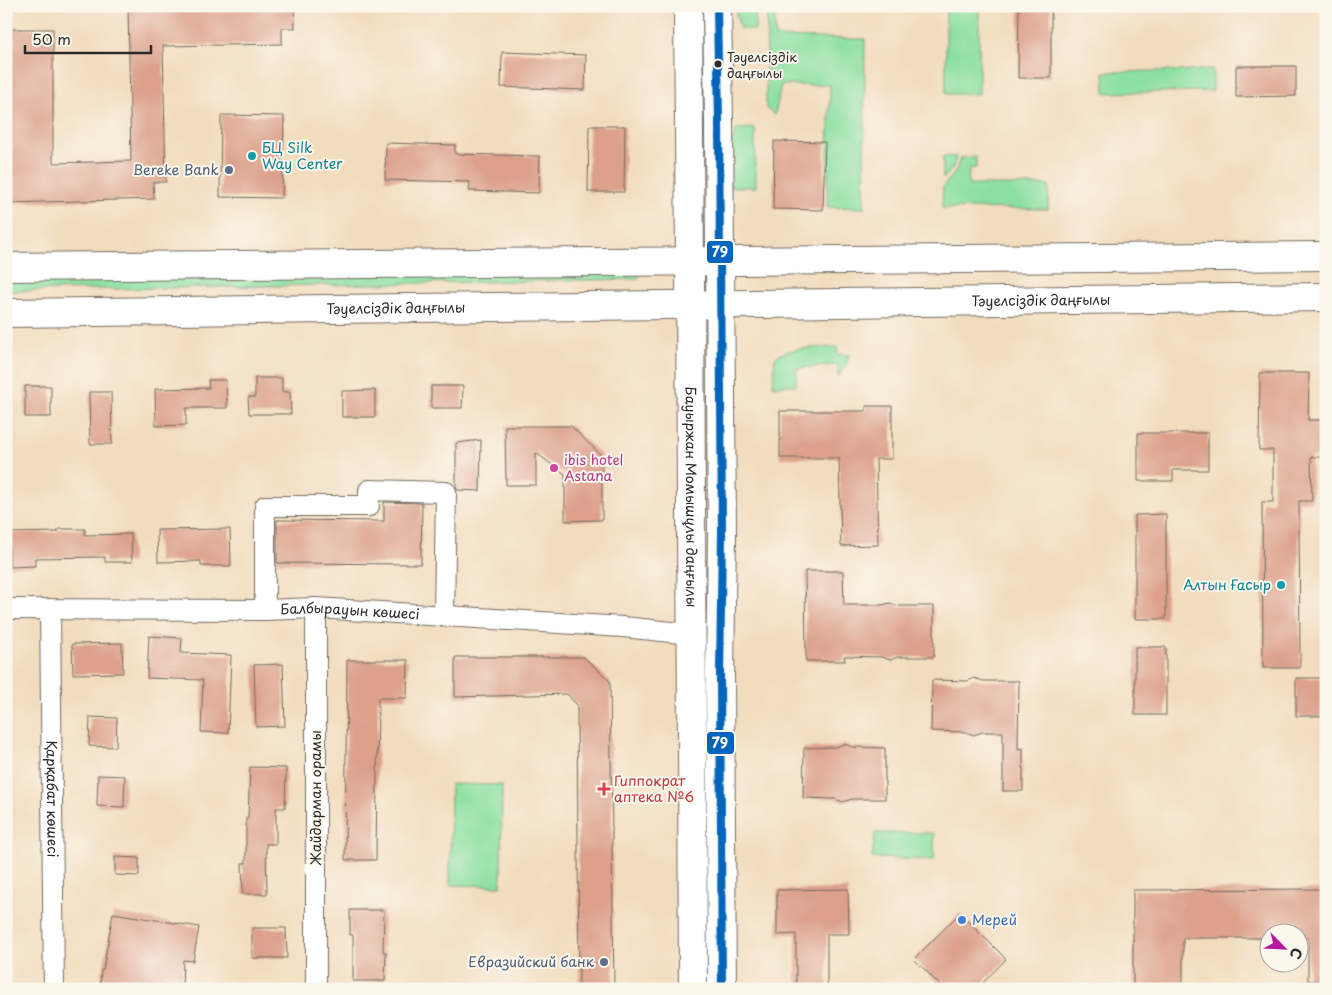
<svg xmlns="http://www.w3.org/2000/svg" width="1332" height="995" viewBox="0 0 1332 995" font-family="'Playpen Sans',sans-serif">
<rect width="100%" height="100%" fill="#fbf7ec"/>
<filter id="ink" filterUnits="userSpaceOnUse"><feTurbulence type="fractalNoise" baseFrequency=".02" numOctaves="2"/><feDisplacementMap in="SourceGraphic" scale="10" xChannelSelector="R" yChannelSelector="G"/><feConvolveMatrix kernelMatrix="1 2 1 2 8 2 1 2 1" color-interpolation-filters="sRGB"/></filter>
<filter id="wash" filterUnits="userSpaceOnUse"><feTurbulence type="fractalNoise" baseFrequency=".0096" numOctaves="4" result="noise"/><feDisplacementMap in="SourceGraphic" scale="20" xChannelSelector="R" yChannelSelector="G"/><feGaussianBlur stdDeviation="1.12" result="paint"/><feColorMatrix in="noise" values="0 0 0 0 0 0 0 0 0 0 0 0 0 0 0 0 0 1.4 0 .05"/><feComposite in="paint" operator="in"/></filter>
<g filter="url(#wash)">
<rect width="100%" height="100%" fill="#f2dcbe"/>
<!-- green -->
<path fill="#8bdfa1" stroke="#5b8566" d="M 734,6 L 755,6 L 755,30 L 740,29 Z
M 767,6 L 775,6 L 775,37 L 865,39 L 864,208 L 827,207 L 830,85 L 781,85 L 775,115 L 766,108 Z
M 946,6 L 979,6 L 979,94 L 946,94 Z
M 1213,70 L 1213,91 L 1105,93 L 1104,72 Z
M 755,128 L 756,187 L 730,187 L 731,143 L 737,129 Z
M 943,156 L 956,157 L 953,168 L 943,179 Z
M 976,157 L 976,168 L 969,169 L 968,185 L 1049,185 L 1048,209 L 942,208 L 943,187 L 956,171 L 960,158 Z
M 638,266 L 639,279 L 6,291 L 6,279 Z
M 838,347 L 837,354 L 849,355 L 846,366 L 838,377 L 838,365 L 797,368 L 796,385 L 773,386 L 775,358 C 787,346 821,348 838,347 Z
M 451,784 L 502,785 L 501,886 L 450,885 Z
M 875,833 L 934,833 L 934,860 L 872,858 Z"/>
<g id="blocks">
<!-- building -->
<path fill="#dca08b" d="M 128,6 L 294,6 L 295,28 L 282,28 L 282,44 L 163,46 L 166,182 L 153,182 L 154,199 L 6,203 L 6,29 L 53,29 L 53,163 L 131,161 Z
M 1019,6 L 1051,6 L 1051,78 L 1018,78 Z
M 502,52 L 586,55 L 585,90 L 501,87 Z
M 1236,66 L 1296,66 L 1296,96 L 1236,97 Z
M 221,115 L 284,116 L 282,198 L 220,197 Z
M 589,126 L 625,126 L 624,192 L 588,192 Z
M 774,141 L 825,142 L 823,210 L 773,209 Z
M 386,143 L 455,145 L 455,154 L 540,156 L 539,193 L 469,191 L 470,182 L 385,180 Z
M 1260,373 L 1309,373 L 1308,420 L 1326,420 L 1326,457 L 1311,457 L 1312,501 L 1299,501 L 1300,668 L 1263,668 L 1262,502 L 1273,502 L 1273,450 L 1259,450 Z
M 255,378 L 282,378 L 282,392 L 290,392 L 291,414 L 249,414 L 248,397 L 255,397 Z
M 208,380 L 226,380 L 227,408 L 186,408 L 186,425 L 156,426 L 155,389 L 209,388 Z
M 25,386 L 51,386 L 51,417 L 25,417 Z
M 431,386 L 463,386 L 462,408 L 431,408 Z
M 375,390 L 375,417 L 342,417 L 342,391 Z
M 89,392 L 111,392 L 112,444 L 90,444 Z
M 866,406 L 892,406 L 892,459 L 876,459 L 878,545 L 841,546 L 839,458 L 780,458 L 780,411 L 866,411 Z
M 505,426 L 571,426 L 602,456 L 602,520 L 565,521 L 565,474 L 536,453 L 536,485 L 506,485 Z
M 1138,433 L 1208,433 L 1208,470 L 1173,470 L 1173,481 L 1138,481 Z
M 481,440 L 480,491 L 457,490 L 456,485 L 456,443 Z
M 384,502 L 422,503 L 421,564 L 277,563 L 277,520 L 384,521 Z
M 1166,514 L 1166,619 L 1135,619 L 1135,515 Z
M 58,529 L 85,529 L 85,535 L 131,534 L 132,562 L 105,562 L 105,557 L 35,558 L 35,566 L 9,567 L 9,533 L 58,532 Z
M 230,529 L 231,566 L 201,566 L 201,561 L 158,562 L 157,530 Z
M 805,571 L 843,571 L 844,605 L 882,605 L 890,603 L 899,606 L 934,606 L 934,657 L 898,657 L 890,660 L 881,657 L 844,656 L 845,661 L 806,661 Z
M 149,636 L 182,638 L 181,653 L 231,655 L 228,733 L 201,732 L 203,680 L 147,678 Z
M 122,643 L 123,673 L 73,674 L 72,644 Z
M 1135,647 L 1166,647 L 1166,715 L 1135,715 Z
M 455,657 L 584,657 L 610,681 L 614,989 L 579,989 L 577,705 L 567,694 L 455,697 Z
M 347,660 L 408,660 L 407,698 L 378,698 L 376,860 L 345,860 Z
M 283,664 L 285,726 L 256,727 L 254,665 Z
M 974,678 L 983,681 L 1019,681 L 1018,749 L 1023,748 L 1023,791 L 1003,791 L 1003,732 L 982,732 L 974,735 L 965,732 L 931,731 L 932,680 L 967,681 Z
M 1296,678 L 1326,678 L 1326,716 L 1296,716 Z
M 90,717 L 117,718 L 116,747 L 89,746 Z
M 844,744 L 853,747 L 885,748 L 885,799 L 852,799 L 843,802 L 835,799 L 803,798 L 804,748 L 836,747 Z
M 250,767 L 286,768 L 285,808 L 276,808 L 276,844 L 266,844 L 267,894 L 243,894 L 242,863 L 246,863 L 246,818 L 248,818 Z
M 98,775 L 125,776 L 124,807 L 97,806 Z
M 115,857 L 139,858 L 139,876 L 115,875 Z
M 848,889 L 849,934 L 827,934 L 827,989 L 796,989 L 796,934 L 777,935 L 777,890 Z
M 1326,889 L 1326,981 L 1308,981 L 1308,938 L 1300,938 L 1300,932 L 1270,932 L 1270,938 L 1183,938 L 1183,989 L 1133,989 L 1133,890 Z
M 350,910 L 384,910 L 383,952 L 386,952 L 385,981 L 353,981 L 353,935 L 350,935 Z
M 113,913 L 199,927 L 193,961 L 183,960 L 182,989 L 100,989 L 101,970 L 103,970 Z
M 960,913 L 1006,959 L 977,989 L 944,989 L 914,959 Z
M 252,928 L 286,928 L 287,958 L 252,958 Z"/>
</g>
</g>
<g filter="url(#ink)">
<use href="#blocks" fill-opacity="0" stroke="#71695e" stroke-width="1"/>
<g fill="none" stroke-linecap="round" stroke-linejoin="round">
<defs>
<g id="street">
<path d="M 316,608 L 316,989"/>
<path id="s1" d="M 6,609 L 265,610 L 316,608 L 623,627 L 691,634"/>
<path id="s2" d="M 50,609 L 54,989"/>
<path d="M 265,610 L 265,506 L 369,506 L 369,490 L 446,492 L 444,616"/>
</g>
<g id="secondary">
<path id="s3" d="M 688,6 L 690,261 L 693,989"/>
<path d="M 717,6 L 719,122 L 722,534 L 720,674 L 722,989"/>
<path d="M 6,267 L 1326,256"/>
<path id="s4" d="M 6,313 L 1326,297"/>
</g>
</defs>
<!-- street casing -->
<use href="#street" stroke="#71695e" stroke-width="22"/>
<!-- secondary casing -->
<use href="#secondary" stroke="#71695e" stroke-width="30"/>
<!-- street -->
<use href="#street" stroke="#fff" stroke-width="20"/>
<!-- secondary -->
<use href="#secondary" stroke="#fff" stroke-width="28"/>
<defs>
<path id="bus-1" d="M 717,6 L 719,122 L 722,534 L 720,674 L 722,989"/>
</defs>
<!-- bus-1 casing -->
<use href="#bus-1" stroke="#fbf7ec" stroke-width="11"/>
<!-- bus-1 -->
<use href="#bus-1" stroke="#0065bd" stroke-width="8"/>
</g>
</g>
<!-- markers -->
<circle fill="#2b2b2b" stroke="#fbf7ec" stroke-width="2" cx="718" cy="64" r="4.5"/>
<g fill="#0f9aa8" stroke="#fbf7ec" stroke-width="2">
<circle cx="252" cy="156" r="5"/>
<circle cx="1281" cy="585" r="5"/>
</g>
<g fill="#5c6f8a" stroke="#fbf7ec" stroke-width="2">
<circle cx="229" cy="170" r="5"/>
<circle cx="604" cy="962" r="5"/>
</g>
<circle fill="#d1479c" stroke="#fbf7ec" stroke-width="2" cx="554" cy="468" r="5"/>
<path fill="#e0444e" stroke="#fbf7ec" stroke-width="2" d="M601.5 781.5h5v5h5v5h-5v5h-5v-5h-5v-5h5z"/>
<circle fill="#3f7fe0" stroke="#fbf7ec" stroke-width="2" cx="962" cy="920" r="5"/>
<g text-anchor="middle" stroke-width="4" stroke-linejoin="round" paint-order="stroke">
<!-- bus labels -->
<g font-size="13" fill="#2b2b2b" stroke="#fbf7ec" text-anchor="start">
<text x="727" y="62">Тәуелсіздік<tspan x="727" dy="16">даңғылы</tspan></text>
</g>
<!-- culture labels -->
<g font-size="14" fill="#0d838f" stroke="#fbf7ec" text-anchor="start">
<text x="262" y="153">БЦ Silk<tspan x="262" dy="16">Way Center</tspan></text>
<text x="1271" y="590" text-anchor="end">Алтын Ғасыр</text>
</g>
<!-- service labels -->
<g font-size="14" fill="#4e5e75" stroke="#fbf7ec" text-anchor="end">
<text x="219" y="175">Bereke Bank</text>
<text x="594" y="967">Евразийский банк</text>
</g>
<!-- street labels -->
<g font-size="14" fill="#2b2b2b" stroke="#fbf7ec">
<text dy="5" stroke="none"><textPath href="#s4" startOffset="1035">Тәуелсіздік даңғылы</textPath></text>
<text dy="5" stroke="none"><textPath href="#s4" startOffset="390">Тәуелсіздік даңғылы</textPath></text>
<text dy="5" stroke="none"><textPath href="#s3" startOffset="491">Бауыржан Момышұлы даңғылы</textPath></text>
<text dy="5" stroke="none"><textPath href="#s1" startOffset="344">Балбырауын көшесі</textPath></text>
<text transform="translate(316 798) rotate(-90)" y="5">Жайдарман орамы</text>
<text dy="5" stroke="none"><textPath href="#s2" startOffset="190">Қарқабат көшесі</textPath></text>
</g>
<!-- hotel labels -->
<g font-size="14" fill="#b23c85" stroke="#fbf7ec" text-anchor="start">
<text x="564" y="465">ibis hotel<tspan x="564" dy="16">Astana</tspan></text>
</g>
<!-- health labels -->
<g font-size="14" fill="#be3a42" stroke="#fbf7ec" text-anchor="start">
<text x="614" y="786">Гиппократ<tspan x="614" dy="16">аптека №6</tspan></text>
</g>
<!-- shop labels -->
<g font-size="14" fill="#366cbe" stroke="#fbf7ec" text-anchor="start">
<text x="972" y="925">Мерей</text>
</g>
</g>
<g stroke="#fbf7ec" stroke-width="2">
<rect x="706" y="240" width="28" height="24" rx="5" fill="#0065bd"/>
<rect x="706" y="731" width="29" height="24" rx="5" fill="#0065bd"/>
</g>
<g font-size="14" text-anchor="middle" font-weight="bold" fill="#fff">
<text x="720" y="257">79</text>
<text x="720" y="748">79</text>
</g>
<!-- margin -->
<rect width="1332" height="995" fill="none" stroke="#fbf7ec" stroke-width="25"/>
<!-- north arrow -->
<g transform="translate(1284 948) rotate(114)"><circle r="24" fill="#fbf7ec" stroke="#a8a59f"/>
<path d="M0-4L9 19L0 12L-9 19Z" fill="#b5179e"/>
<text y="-8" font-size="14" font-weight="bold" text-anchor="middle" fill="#2b2b2b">С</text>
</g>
<!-- scale -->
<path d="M25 45v8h126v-8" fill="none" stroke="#2b2b2b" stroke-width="2.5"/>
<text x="32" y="45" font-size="15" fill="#2b2b2b" stroke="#fbf7ec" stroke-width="4" paint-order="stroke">50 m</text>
</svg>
